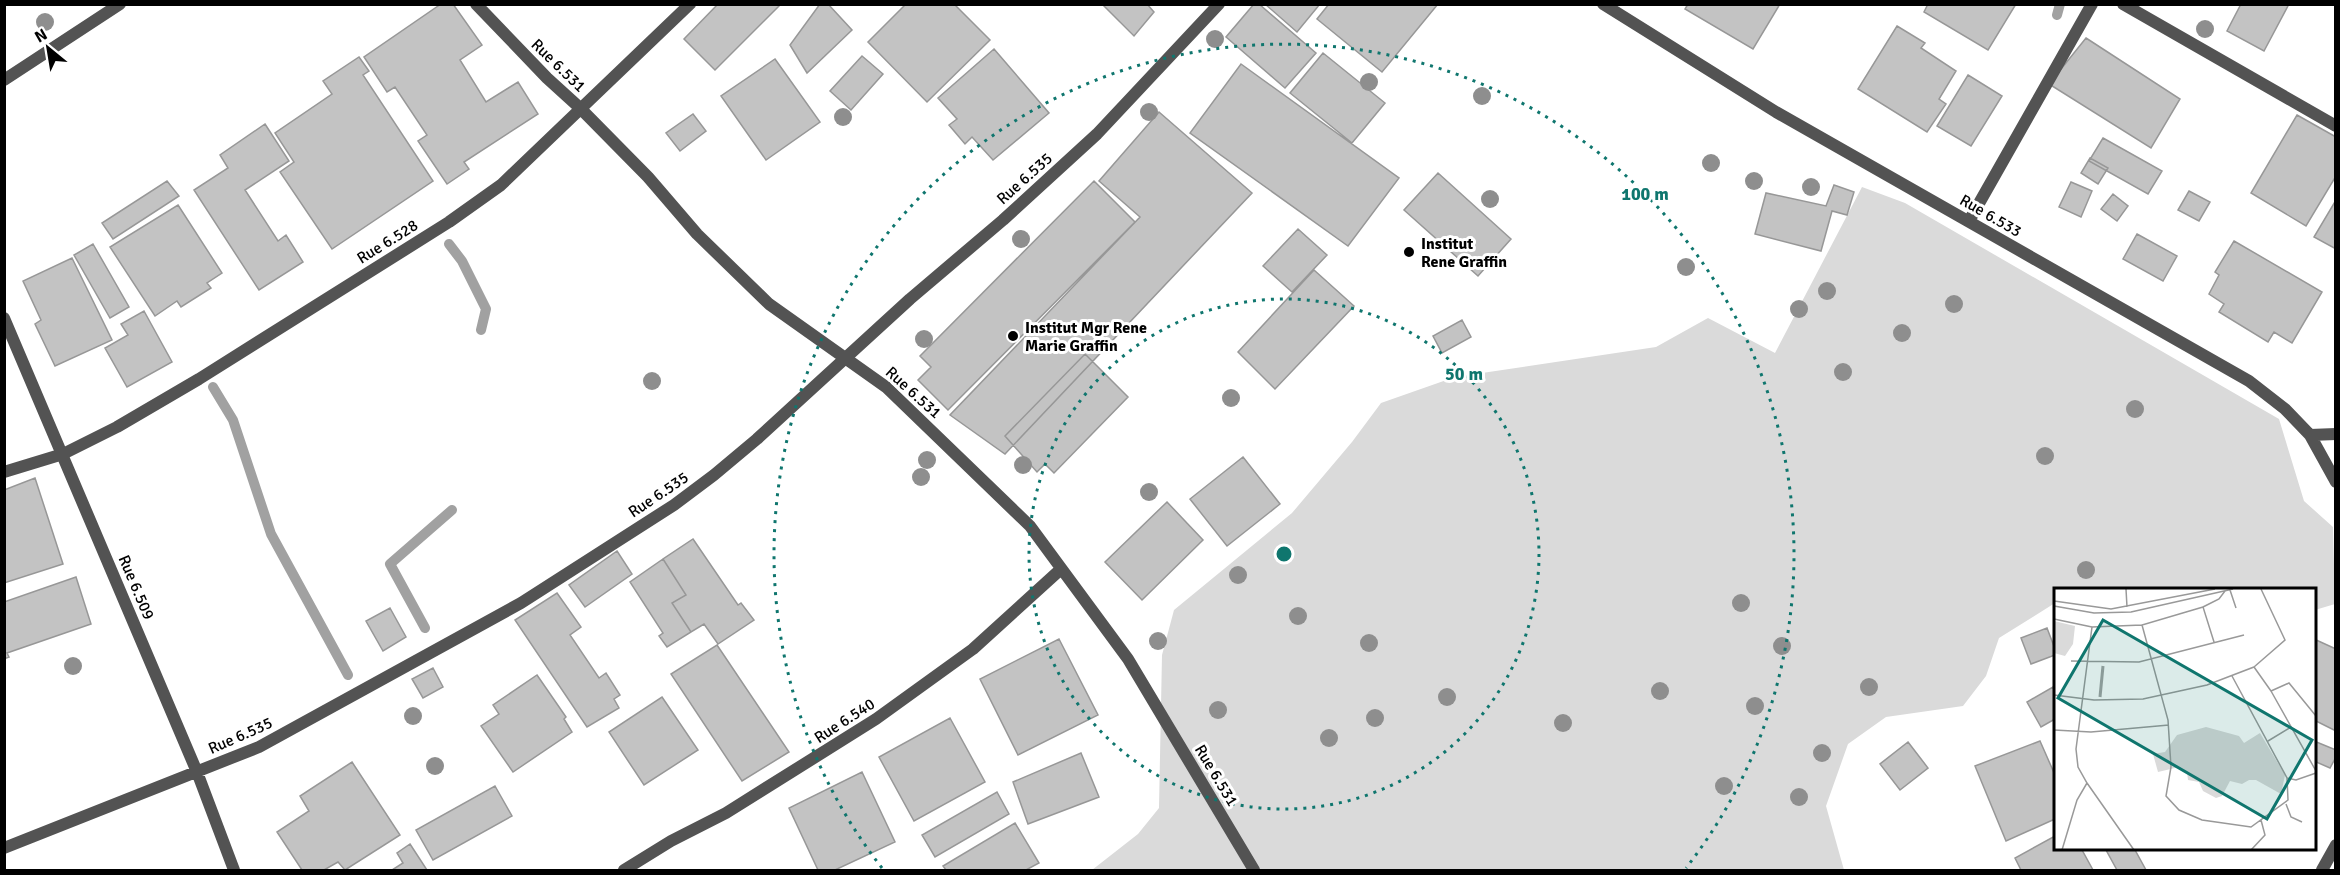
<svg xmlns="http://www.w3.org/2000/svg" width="2340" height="875" viewBox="0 0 2340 875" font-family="Signika,sans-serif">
<rect width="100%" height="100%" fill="#fff"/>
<!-- green -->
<path fill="#dadada" d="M 1862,187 L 1905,203 L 2279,419 L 2304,501 L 2333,527 L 2335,604 L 2315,610 L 2314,590 L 2055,590 L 2055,603 L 1999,638 L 1986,676 L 1963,706 L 1886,717 L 1848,744 L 1826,806 L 1844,870 L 1092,870 L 1138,834 L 1159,808 L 1162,655 L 1174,610 L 1292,513 L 1352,442 L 1381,403 L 1455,377 L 1656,347 L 1708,318 L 1775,353 Z"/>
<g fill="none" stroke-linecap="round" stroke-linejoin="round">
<!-- stream -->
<path stroke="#a1a1a1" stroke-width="10" d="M 2057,15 L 2060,4
M 449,244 L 462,261 L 486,309 L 481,330
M 213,387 L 233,420 L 271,534 L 348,675
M 425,628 L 390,564 L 452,510"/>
</g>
<!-- building -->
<path fill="#c3c3c3" stroke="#979797" stroke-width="1.5" d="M 441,4 L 453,4 L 482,45 L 460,60 L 486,102 L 518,82 L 538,114 L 464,162 L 469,169 L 447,184 L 418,141 L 427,135 L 395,87 L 387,92 L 364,57 Z
M 718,4 L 781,4 L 715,70 L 684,39 Z
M 820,4 L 828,4 L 852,30 L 807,73 L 790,45 Z
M 906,4 L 954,4 L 990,40 L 927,102 L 868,42 Z
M 1102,4 L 1147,4 L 1154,12 L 1134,36 Z
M 1254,4 L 1259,4 L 1316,53 L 1285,88 L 1226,37 Z
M 1265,4 L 1320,4 L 1297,32 Z
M 1329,4 L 1438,4 L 1382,72 L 1317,19 Z
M 1688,4 L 1780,4 L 1753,49 L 1685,9 Z
M 1928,4 L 2016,4 L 1988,50 L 1924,12 Z
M 2241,4 L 2289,4 L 2264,51 L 2227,31 Z
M 1897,26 L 1925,43 L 1921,48 L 1956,71 L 1939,99 L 1946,104 L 1927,132 L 1858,89 Z
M 2086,38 L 2180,99 L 2151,148 L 2049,84 Z
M 994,49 L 1049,113 L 993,160 L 972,137 L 965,144 L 949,125 L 957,119 L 938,98 Z
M 1323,53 L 1385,103 L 1352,143 L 1290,93 Z
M 862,56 L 883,74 L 851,110 L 830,91 Z
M 359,57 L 369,71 L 363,75 L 433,181 L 332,249 L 280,172 L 294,162 L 275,133 L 332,94 L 323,81 Z
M 775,59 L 820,122 L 766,160 L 721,96 Z
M 1241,64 L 1399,178 L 1348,246 L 1190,133 Z
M 1968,75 L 2002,96 L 1971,146 L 1937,126 Z
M 1159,112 L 1252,193 L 1005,454 L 950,415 L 1140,217 L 1099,181 Z
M 693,114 L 706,131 L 680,151 L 666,133 Z
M 2297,115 L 2336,137 L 2336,176 L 2306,226 L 2251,193 Z
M 265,124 L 289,161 L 245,190 L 278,241 L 286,235 L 303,262 L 259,290 L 194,190 L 228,168 L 220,155 Z
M 2103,138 L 2162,171 L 2148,194 L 2089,161 Z
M 2090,158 L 2108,168 L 2098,184 L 2081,173 Z
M 1438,173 L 1511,239 L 1478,276 L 1404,210 Z
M 167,181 L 179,196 L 113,239 L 102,223 Z
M 1094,181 L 1135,222 L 948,410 L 918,380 L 931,367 L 920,356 Z
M 2071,182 L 2092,191 L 2081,217 L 2059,207 Z
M 1834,185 L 1854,192 L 1847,215 L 1832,211 L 1821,251 L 1755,234 L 1766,193 L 1826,206 Z
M 2189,191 L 2210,202 L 2199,221 L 2178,210 Z
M 2113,194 L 2128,206 L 2117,221 L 2101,209 Z
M 2336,200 L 2336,249 L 2314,237 Z
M 178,205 L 222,273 L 207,283 L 211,288 L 181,307 L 177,301 L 155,316 L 110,247 Z
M 1298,229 L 1327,255 L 1292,292 L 1263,266 Z
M 2137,234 L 2177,256 L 2163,281 L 2123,259 Z
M 2234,241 L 2322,292 L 2292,343 L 2274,332 L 2268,342 L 2219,312 L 2224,304 L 2209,294 L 2219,275 L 2215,272 Z
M 93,244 L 129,307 L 110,318 L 74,255 Z
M 72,258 L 112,340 L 55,366 L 35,324 L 41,320 L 23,281 Z
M 1314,270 L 1354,306 L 1275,389 L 1238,352 Z
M 144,311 L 172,362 L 127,387 L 105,348 L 128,335 L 121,324 Z
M 1462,320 L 1471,337 L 1442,353 L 1433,336 Z
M 1085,354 L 1128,397 L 1054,473 L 1045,464 L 1037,472 L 1005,436 Z
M 1243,457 L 1280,504 L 1227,546 L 1190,499 Z
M 35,478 L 63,564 L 4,583 L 4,490 Z
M 1167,502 L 1203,540 L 1142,600 L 1105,562 Z
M 693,539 L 738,605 L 741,603 L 754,620 L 718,644 L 704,624 L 691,632 L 672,603 L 686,595 L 663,559 Z
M 617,551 L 632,574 L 585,607 L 569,585 Z
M 663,559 L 686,595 L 672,603 L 691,632 L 667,647 L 659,636 L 663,633 L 630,582 Z
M 76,577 L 91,624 L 7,653 L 9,657 L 4,659 L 4,602 Z
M 557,593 L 581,627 L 570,635 L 599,678 L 606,673 L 620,695 L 614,699 L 619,708 L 587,727 L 515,620 Z
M 390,608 L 406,637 L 383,651 L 366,621 Z
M 2047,628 L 2055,649 L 2055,655 L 2031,664 L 2021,638 Z
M 1059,639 L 1098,715 L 1018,755 L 980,679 Z
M 2314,639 L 2336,649 L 2336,731 L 2314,720 Z
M 717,645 L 789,752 L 742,781 L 671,674 Z
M 433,668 L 443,687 L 423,698 L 412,679 Z
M 537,675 L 566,717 L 564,719 L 572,732 L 513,772 L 481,726 L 499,714 L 493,705 Z
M 2053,687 L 2055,690 L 2055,719 L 2041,727 L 2027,702 Z
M 662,697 L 698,750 L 644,785 L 609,732 Z
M 950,718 L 985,782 L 914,821 L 879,757 Z
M 2040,741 L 2055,775 L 2055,819 L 2006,841 L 1975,766 Z
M 2314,741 L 2336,750 L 2336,757 L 2330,768 L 2314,761 Z
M 1908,742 L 1928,768 L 1900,790 L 1880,764 Z
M 1081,753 L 1099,797 L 1028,824 L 1013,782 Z
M 352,762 L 400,835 L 345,870 L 338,862 L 324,870 L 302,870 L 277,832 L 309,811 L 300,796 Z
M 862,772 L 895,842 L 835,870 L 818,870 L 789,808 Z
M 495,786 L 512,816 L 433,860 L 416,830 Z
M 997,792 L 1009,814 L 935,857 L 922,835 Z
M 1015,823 L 1039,863 L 1026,870 L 946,870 L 943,866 Z
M 2055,836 L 2055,850 L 2082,850 L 2093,870 L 2021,870 L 2015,858 Z
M 410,844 L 427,870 L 392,870 L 403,863 L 397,853 Z
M 2106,850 L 2135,850 L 2146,870 L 2117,870 Z"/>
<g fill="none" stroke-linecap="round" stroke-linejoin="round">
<!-- street -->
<path stroke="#535353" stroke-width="12" d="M 476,4 L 547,78 L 580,108 L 648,177 L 697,234 L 769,304 L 886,387 L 1030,526 L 1128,659 L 1254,870
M 1603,4 L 1776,112 L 2249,381 L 2285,409 L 2310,435 L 2336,482
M 2123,4 L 2336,126
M 4,80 L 120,4
M 1969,221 L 2092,4
M 4,318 L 197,772 L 234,870
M 2310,435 L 2336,434
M 4,472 L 63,454 L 117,427 L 199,379 L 449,222 L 501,185 L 690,4
M 4,848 L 259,747 L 521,603 L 674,505 L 714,475 L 757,439 L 910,299 L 1003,220 L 1097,134 L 1219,4
M 624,870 L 671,841 L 726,813 L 876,719 L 973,649 L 1061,569
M 2322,870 L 2336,845"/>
</g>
<!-- trees -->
<g fill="#8e8e8e">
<circle cx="45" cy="22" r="9"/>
<circle cx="2205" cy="29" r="9"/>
<circle cx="1215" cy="39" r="9"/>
<circle cx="1369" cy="82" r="9"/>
<circle cx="1482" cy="96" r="9"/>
<circle cx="1149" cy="112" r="9"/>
<circle cx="843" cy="117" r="9"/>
<circle cx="1711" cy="163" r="9"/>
<circle cx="1754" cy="181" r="9"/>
<circle cx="1811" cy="187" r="9"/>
<circle cx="1490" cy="199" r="9"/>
<circle cx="1021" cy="239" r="9"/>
<circle cx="1686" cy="267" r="9"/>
<circle cx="1827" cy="291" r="9"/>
<circle cx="1954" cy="304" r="9"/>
<circle cx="1799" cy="309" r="9"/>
<circle cx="1902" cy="333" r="9"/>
<circle cx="924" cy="339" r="9"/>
<circle cx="1843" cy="372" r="9"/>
<circle cx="652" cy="381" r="9"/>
<circle cx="1231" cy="398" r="9"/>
<circle cx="2135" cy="409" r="9"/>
<circle cx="2045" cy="456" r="9"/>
<circle cx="927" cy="460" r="9"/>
<circle cx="1023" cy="465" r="9"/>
<circle cx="921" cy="477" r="9"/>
<circle cx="1149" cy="492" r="9"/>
<circle cx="2086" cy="570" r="9"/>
<circle cx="1238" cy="575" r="9"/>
<circle cx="1741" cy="603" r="9"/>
<circle cx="1298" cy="616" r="9"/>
<circle cx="1158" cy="641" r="9"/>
<circle cx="1369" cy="643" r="9"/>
<circle cx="1782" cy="646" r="9"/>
<circle cx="73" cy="666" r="9"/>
<circle cx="1869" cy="687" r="9"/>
<circle cx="1660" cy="691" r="9"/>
<circle cx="1447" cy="697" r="9"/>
<circle cx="1755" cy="706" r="9"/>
<circle cx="1218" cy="710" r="9"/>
<circle cx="413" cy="716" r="9"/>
<circle cx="1375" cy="718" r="9"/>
<circle cx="1563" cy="723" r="9"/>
<circle cx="1329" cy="738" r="9"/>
<circle cx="1822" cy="753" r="9"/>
<circle cx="435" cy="766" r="9"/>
<circle cx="1724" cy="786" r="9"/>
<circle cx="1799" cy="797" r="9"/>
</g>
<!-- distance rings -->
<g fill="none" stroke="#0f766e" stroke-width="3" stroke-dasharray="3 6">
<circle cx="1284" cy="554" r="255"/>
<path d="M882 868A510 510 0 1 1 1686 868"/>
</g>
<!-- markers -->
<g fill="#000" stroke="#fff" stroke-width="2">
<circle cx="1409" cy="252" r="6"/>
<circle cx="1013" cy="336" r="6"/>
</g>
<g text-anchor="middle" stroke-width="6" stroke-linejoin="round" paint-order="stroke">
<!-- street labels -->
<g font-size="16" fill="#000" stroke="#fff">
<text transform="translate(559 65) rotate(44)" y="6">Rue 6.531</text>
<text transform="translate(1024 178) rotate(-42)" y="6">Rue 6.535</text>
<text transform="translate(1991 215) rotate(30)" y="6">Rue 6.533</text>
<text transform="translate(387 241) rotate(-32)" y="6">Rue 6.528</text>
<text transform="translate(914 392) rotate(42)" y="6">Rue 6.531</text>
<text transform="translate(658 494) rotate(-34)" y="6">Rue 6.535</text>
<text transform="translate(137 587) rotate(67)" y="6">Rue 6.509</text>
<text transform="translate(844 720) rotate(-33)" y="6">Rue 6.540</text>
<text transform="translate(240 735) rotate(-24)" y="6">Rue 6.535</text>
<text transform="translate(1217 775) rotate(59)" y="6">Rue 6.531</text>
</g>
<!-- poi labels -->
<g font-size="16" font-weight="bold" fill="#000" stroke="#fff" text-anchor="start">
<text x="1421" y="249">Institut<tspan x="1421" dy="18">Rene Graffin</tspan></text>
<text x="1025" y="333">Institut Mgr Rene<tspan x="1025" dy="18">Marie Graffin</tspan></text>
</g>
</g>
<!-- overview -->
<g transform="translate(2054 588)">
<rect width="262" height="262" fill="#fff"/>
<path d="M 0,33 L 21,38 L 19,56 L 11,68 L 0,65 ZM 152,139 L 185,148 L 190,155 L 206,145 L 231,187 L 227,206 L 202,192 L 195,192 L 188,196 L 176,193 L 168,208 L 162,210 L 149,203 L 145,194 L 134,192 L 133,184 L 125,179 L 104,184 L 99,166 L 111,164 L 123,147 Z" fill="#dadada"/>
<path fill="none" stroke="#a1a1a1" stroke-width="3" d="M 46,109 L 49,78"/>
<path fill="none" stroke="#999" stroke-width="1.5" d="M 72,1 L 73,19M 176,2 L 182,20M 0,13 L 57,21 L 161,1M 0,18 L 40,25 L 77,24 L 179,1M 149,19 L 88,37 L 114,132 L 117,179 L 112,208 L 125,222 L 148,232 L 197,239 L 234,212 L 233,190 L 178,88M 0,31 L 38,39M 160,54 L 149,19 L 165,11 L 171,3M 17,73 L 85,74 L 190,47M 200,79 L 231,52 L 207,1M 217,103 L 262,183M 0,107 L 40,112 L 89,111 L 153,97 L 200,79 L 217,103 L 235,95 L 262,128M 0,142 L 37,144 L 115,137M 214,153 L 237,139M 233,190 L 242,192 L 262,185M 232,216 L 237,229 L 248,234M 8,262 L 23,212 L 33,195M 80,262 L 33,195 L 24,179 L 22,161 L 38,39 L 88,37M 197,262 L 211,247 L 207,232"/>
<path fill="#0f766e" fill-opacity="0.15" stroke="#0f766e" stroke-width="3" d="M 49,32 L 258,152 L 213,231 L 4,110 Z"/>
<rect width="262" height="262" fill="none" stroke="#000" stroke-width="3"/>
</g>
<circle cx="1284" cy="554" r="9" fill="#0f766e" stroke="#fff" stroke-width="3"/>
<g font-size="18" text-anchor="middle" font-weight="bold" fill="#0f766e" stroke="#fff" stroke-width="6" stroke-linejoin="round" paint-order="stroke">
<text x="1645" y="200">100 m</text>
<text x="1464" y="380">50 m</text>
</g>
<!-- border -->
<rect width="2340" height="875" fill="none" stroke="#000000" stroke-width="12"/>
<!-- north arrow -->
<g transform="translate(48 48) rotate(330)" stroke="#ffffff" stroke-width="4.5" paint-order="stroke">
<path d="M0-4.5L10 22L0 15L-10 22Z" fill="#000000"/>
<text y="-9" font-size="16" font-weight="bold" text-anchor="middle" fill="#000000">N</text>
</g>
</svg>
